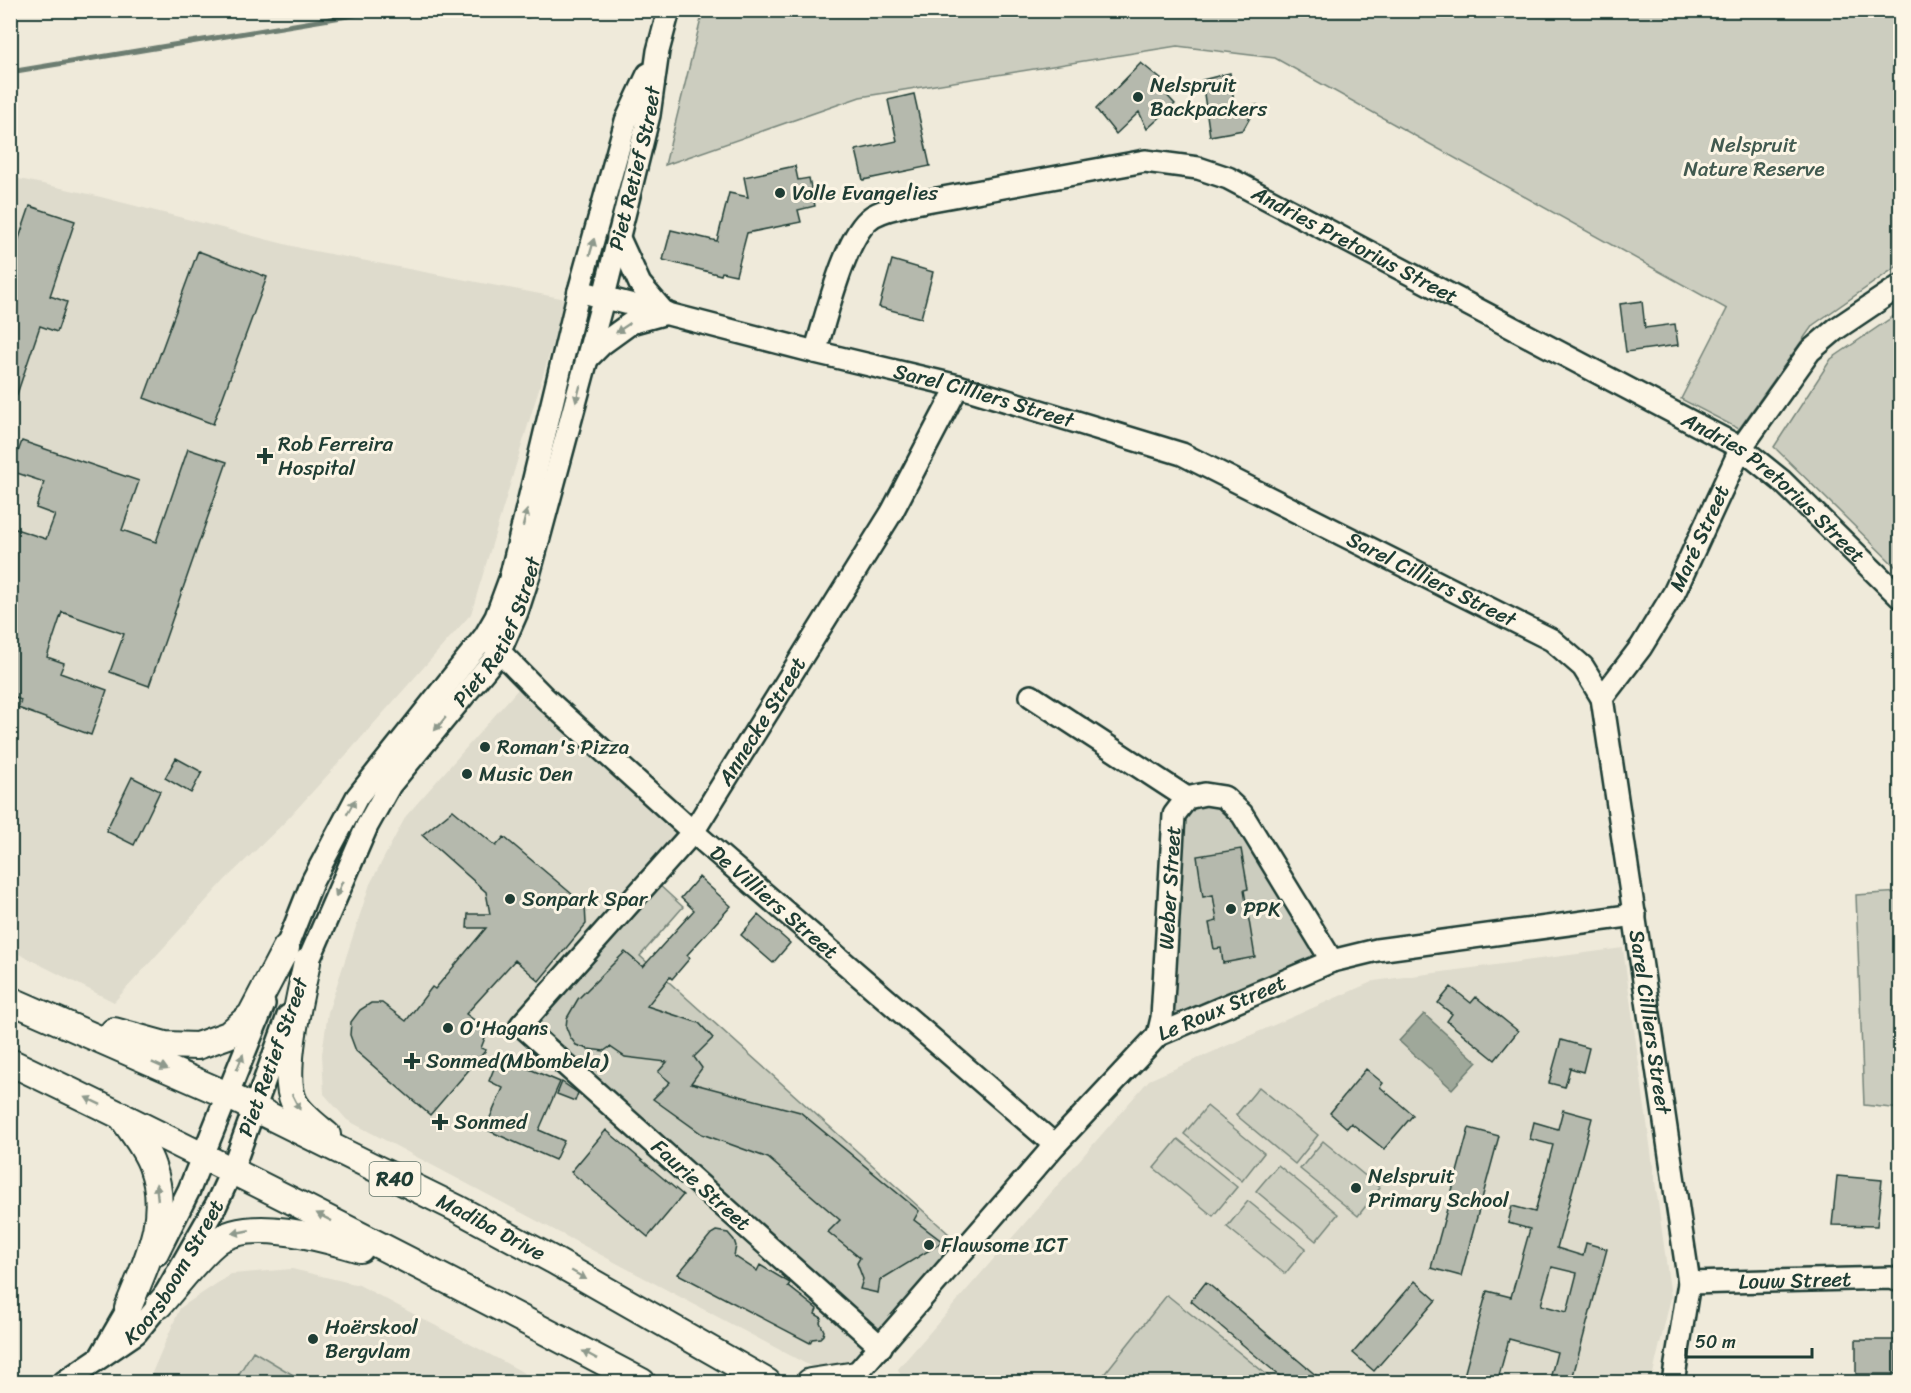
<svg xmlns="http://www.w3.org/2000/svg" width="1911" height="1393" viewBox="0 0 1911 1393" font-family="Sriracha,sans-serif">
<rect width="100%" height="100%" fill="#efeada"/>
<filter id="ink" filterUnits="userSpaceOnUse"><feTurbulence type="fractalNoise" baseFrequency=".0167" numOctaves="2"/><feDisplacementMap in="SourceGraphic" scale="12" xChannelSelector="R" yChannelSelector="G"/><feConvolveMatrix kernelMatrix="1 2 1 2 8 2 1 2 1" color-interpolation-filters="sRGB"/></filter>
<g filter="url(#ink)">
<!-- built -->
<path fill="#dedbcc" d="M 10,177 L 89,194 L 304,249 L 566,299 L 471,614 L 346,755 L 284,823 L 226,879 L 114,1002 L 11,950 Z
M 519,688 L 677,832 L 645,872 L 683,907 L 640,956 L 959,1243 L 857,1360 L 829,1376 L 347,1120 L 324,1094 L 322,1054 L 328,1012 L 370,884 L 406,816 Z
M 1623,948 L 1671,1297 L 1651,1382 L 904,1382 L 898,1369 L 1149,1080 L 1374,981 Z
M 292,1269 L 359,1285 L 517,1369 L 539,1382 L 148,1382 L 180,1308 L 231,1274 Z"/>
<!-- green -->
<path fill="#cccdbf" stroke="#76857a" stroke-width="1.5" d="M 703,11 L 1900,11 L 1900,264 L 1813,325 L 1739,429 L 1681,399 L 1727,309 L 1275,58 L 1177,46 L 860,97 L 665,165 Z
M 1900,312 L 1900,571 L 1774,447 L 1831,359 Z
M 1224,797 L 1332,961 L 1158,1035 L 1174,815 L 1189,799 Z
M 657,883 L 683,907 L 640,956 L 959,1243 L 878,1334 L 533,1023 Z
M 1900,892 L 1900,1109 L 1864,1105 L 1856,895 Z
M 1259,1087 L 1318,1135 L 1295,1164 L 1236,1115 Z
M 1207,1106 L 1264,1153 L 1242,1181 L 1184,1134 Z
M 1178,1139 L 1237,1187 L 1213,1216 L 1154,1168 Z
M 1323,1141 L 1380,1188 L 1358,1216 L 1300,1169 Z
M 1278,1165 L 1338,1214 L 1316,1241 L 1256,1191 Z
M 1248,1201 L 1306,1248 L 1285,1274 L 1227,1227 Z
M 1167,1295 L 1276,1382 L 1098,1382 Z
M 253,1351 L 305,1382 L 234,1382 Z"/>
<!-- water -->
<path fill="#9fa89a" stroke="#6c7d71" stroke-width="1.5" d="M 1424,1014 L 1477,1062 L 1452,1089 L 1399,1041 Z"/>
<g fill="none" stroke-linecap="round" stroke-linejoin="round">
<!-- stream -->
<path stroke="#6c7d71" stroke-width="5" d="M 10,72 L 372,12 L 528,16 L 538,10"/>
</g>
<!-- building -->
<path fill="#b5b9ad" stroke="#1f3d34" stroke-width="1.5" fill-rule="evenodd" d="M 1141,63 L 1168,85 L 1162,90 L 1175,104 L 1147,129 L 1139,112 L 1116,134 L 1096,109 Z
M 1230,73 L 1235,109 L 1257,105 L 1243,130 L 1210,136 L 1202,80 Z
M 914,94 L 930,166 L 863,180 L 856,150 L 897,141 L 888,100 Z
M 795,166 L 798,180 L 809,178 L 815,206 L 798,210 L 801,222 L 747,233 L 736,275 L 722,272 L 721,275 L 663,260 L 671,230 L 717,241 L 729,193 L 748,197 L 744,177 Z
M 30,206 L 75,221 L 50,296 L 67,302 L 57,332 L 40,326 L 13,406 L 10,406 L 10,265 Z
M 198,251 L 267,277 L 213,424 L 144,398 Z
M 892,260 L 933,272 L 921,318 L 879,307 Z
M 1642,301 L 1645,328 L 1675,324 L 1678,345 L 1626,352 L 1620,304 Z
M 22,441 L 139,481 L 122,530 L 156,542 L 188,449 L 227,462 L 149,686 L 110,672 L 124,634 L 62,612 L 47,657 L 64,663 L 60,673 L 107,690 L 91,735 L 18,708 L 21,700 L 10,696 L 10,527 L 46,539 L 55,515 L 36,508 L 44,482 L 11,471 Z
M 176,758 L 202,772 L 191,793 L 165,778 Z
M 132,777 L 160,791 L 134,845 L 106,831 Z
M 453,810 L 496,846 L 504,837 L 585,905 L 586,924 L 539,981 L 515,960 L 466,1014 L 488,1030 L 481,1048 L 486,1050 L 430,1115 L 356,1051 L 350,1035 L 351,1022 L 360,1010 L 371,1003 L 382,1003 L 406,1021 L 432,987 L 435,989 L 486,928 L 467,928 L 468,914 L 490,914 L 486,892 L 422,835 Z
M 1241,849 L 1248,889 L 1244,890 L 1255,957 L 1223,963 L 1221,948 L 1214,949 L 1209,923 L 1217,921 L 1213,895 L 1203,897 L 1197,856 Z
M 699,877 L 731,906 L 687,955 L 690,958 L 672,979 L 670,977 L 647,1006 L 699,1023 L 713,1038 L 694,1057 L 702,1068 L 691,1083 L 800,1112 L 919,1211 L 914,1220 L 943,1242 L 880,1280 L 878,1293 L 860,1289 L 863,1279 L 857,1263 L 860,1258 L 828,1232 L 840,1220 L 768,1158 L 702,1134 L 653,1099 L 670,1082 L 658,1072 L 667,1062 L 625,1057 L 610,1047 L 604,1051 L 588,1049 L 576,1045 L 570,1037 L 566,1027 L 567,1018 L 578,999 L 625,952 L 643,967 L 694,910 L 681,898 Z
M 758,915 L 790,943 L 773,963 L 741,935 Z
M 1451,987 L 1471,1003 L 1476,997 L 1518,1031 L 1495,1060 L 1447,1021 L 1452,1014 L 1438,1003 Z
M 1561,1040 L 1589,1048 L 1583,1072 L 1570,1068 L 1565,1087 L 1549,1083 Z
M 499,1056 L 560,1082 L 539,1130 L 564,1141 L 555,1160 L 485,1129 L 503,1088 L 489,1081 Z
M 1366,1069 L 1383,1083 L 1380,1087 L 1413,1115 L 1384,1149 L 1351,1123 L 1347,1128 L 1330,1113 Z
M 562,1082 L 578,1093 L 575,1101 L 557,1094 Z
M 1563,1110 L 1592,1118 L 1557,1248 L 1583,1256 L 1586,1243 L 1607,1249 L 1571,1383 L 1549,1383 L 1557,1352 L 1509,1339 L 1497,1383 L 1462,1383 L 1487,1291 L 1511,1297 L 1530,1229 L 1508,1223 L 1512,1206 L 1535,1212 L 1553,1145 L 1530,1139 L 1534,1122 L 1558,1129 ZM 1552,1267 L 1577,1273 L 1567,1312 L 1541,1305 Z
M 1469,1128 L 1499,1136 L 1461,1276 L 1431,1268 Z
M 606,1130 L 683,1195 L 648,1237 L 571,1172 Z
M 1837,1176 L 1882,1180 L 1877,1226 L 1832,1225 Z
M 716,1231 L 728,1233 L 734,1240 L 736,1246 L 734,1256 L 757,1271 L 760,1265 L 790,1283 L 788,1286 L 817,1309 L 815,1314 L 822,1318 L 820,1322 L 824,1331 L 823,1335 L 820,1338 L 812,1339 L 810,1343 L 678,1274 L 711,1234 Z
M 1415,1281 L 1436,1300 L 1374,1371 L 1353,1353 Z
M 1206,1282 L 1325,1383 L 1288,1383 L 1191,1301 Z
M 1856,1340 L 1896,1340 L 1896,1374 L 1856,1374 Z"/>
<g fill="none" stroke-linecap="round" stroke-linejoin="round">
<defs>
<g id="minor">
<path d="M 618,236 L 640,284 L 663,311"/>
<path id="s1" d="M 579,291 L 815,352 L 958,386 L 1182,454 L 1552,640 L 1583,667 L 1602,698 L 1689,1283 L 1673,1382"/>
<path id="s2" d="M 815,352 C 826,319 843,243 868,220 C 878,210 897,208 910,204 L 1145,161 L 1198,168 L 1228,178 L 1741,448 L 1782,481 L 1900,597"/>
<path d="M 587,359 L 602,344 L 631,323 L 667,313"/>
<path id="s3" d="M 491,643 L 545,698 L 693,832 L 1055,1145"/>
<path d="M 1031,696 L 1187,798"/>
<path id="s4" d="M 1602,698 L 1641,647 L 1674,593 L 1741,448 L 1810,351 L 1836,329 L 1900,286"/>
<path d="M 281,961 L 313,880 L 357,797 L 485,636 L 496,617 L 510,579 L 579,291 L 626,121 L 648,74"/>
<path id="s5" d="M 301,978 L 367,826 L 390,785 L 499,653 L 517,612 L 529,575 L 604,296 L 649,115 L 658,51 L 669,10"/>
<path id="s6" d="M 1158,1035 L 1162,1018 L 1174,815 L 1187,798 L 1205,794 L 1224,797 L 1242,814 L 1332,961"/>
<path d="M 157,1254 L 189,1190 L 264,1004"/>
<path id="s7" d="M 1689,1283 L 1891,1278 L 1900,1281"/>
<path id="s8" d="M 881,1347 L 521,1025 L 693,832 L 892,512 L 958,386"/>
<path d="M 102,1354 L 136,1295"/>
<path id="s9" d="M 64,1382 L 136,1333 L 159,1305 L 216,1205 L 232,1170 L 288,1016"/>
<path id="s10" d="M 849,1382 L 1055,1145 L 1158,1035 L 1332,961 L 1377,950 L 1635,915"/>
</g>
<g id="major">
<path d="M 307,962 C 301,994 280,1073 294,1102 C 301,1115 315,1125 327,1135"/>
<path id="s11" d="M 10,1000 L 227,1095 L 458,1209 L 553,1260 L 767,1382"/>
<path d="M 114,1031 L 165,1045 L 197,1046 L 228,1035 L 251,1015 L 286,948"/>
<path d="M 10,1062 C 223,1164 434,1272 642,1382"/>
<path d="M 121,1115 C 131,1131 146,1148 152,1166 C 171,1217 146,1262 128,1308"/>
<path d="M 159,1305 C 176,1286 196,1259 215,1243 C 247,1216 324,1238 360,1249"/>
<path d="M 810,1382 L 856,1375"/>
</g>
</defs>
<!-- minor casing -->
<use href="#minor" stroke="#1f3d34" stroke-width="26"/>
<!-- major casing -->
<use href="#major" stroke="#1f3d34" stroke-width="30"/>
<!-- minor -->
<use href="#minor" stroke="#fcf5e5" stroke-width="21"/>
<!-- major -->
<use href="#major" stroke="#fcf5e5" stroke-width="26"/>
</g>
<!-- one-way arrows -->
<defs><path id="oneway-solid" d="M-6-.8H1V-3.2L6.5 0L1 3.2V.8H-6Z" transform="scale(1.5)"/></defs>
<g fill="#8e998c">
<use href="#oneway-solid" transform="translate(592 247) rotate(-74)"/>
<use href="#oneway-solid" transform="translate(623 328) rotate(146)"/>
<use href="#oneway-solid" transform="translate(578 394) rotate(105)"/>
<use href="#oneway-solid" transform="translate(525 518) rotate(-76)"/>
<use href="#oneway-solid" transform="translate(440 724) rotate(130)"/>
<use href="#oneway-solid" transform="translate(351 807) rotate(-61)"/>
<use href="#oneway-solid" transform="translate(339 889) rotate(114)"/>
<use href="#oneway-solid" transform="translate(240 1062) rotate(-68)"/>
<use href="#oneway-solid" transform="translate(160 1066) rotate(24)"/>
<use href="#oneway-solid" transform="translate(93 1101) rotate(-154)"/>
<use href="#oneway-solid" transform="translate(296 1102) rotate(63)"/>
<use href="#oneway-solid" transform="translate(157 1192) rotate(-96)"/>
<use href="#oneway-solid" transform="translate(324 1217) rotate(-153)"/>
<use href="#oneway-solid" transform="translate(241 1232) rotate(169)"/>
<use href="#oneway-solid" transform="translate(579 1275) rotate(30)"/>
<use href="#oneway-solid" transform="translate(590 1355) rotate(-152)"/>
</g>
</g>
<!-- markers -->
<g fill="#1f3d34" stroke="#fcf5e5" stroke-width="2">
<circle cx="1138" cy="97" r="6"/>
<circle cx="780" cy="193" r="6"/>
<path d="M262 447h6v6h6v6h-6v6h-6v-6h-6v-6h6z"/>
<circle cx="485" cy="747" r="6"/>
<circle cx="467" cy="774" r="6"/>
<circle cx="510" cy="899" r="6"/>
<circle cx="1231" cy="909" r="6"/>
<circle cx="448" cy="1028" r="6"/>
<path d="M409 1052h6v6h6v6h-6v6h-6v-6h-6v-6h6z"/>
<path d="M437 1113h6v6h6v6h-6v6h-6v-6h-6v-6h6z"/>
<circle cx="1356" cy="1188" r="6"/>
<circle cx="929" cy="1245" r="6"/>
<circle cx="313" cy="1339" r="6"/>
</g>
<g text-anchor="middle" stroke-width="6" stroke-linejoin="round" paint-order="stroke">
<!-- shield labels -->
<rect fill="#fcf5e5" stroke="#617469" stroke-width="1.5" x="369.5" y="1162" width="51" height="34" rx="4.5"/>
<g font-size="20" font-weight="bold" fill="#1f3d34">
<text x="395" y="1186">R40</text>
</g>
<!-- poi labels -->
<g font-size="21" fill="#1f3d34" stroke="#fcf5e5" text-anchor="start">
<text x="1150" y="92">Nelspruit<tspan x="1150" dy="24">Backpackers</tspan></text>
<text x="792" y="200">Volle Evangelies</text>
<text x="278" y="451">Rob Ferreira<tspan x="278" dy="24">Hospital</tspan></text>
<text x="497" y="754">Roman's Pizza</text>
<text x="479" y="781">Music Den</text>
<text x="522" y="906">Sonpark Spar</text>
<text x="1243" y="916">PPK</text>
<text x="460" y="1035">O'Hagans</text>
<text x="426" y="1068">Sonmed(Mbombela)</text>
<text x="454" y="1129">Sonmed</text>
<text x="1368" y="1183">Nelspruit<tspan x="1368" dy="24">Primary School</tspan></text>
<text x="941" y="1252">Flawsome ICT</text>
<text x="325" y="1334">Hoërskool<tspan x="325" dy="24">Bergvlam</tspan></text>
</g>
<!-- park labels -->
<g font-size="21" fill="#425a50" stroke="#fcf5e5">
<text x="1754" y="152">Nelspruit<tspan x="1754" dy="24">Nature Reserve</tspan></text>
</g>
<!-- street labels -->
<g font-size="21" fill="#1f3d34" stroke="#fcf5e5">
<text dy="7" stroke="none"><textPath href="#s5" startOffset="888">Piet Retief Street</textPath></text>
<text dy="7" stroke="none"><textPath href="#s2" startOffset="656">Andries Pretorius Street</textPath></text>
<text dy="7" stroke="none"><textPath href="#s1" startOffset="418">Sarel Cilliers Street</textPath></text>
<text dy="7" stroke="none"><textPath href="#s2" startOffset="1142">Andries Pretorius Street</textPath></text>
<text dy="7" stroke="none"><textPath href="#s4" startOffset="188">Maré Street</textPath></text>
<text dy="7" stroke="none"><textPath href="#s1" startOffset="904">Sarel Cilliers Street</textPath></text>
<text dy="7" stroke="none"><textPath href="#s5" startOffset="402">Piet Retief Street</textPath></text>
<text dy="7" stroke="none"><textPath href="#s8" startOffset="872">Annecke Street</textPath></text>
<text dy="7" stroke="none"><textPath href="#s6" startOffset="148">Weber Street</textPath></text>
<text dy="7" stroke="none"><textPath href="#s3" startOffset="384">De Villiers Street</textPath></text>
<text dy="7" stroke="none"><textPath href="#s10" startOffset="534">Le Roux Street</textPath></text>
<text dy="7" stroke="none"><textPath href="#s1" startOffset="1444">Sarel Cilliers Street</textPath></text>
<text transform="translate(273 1057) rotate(-70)" y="7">Piet Retief Street</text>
<text transform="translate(701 1185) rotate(42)" y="7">Faurie Street</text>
<text dy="7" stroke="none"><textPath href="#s11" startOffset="532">Madiba Drive</textPath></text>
<text dy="7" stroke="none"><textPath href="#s9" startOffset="159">Koorsboom Street</textPath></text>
<text dy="7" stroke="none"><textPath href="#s7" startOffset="106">Louw Street</textPath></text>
</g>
</g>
<!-- margin -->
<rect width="1911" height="1393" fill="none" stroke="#fcf5e5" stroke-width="36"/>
<rect x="18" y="18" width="1875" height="1357" fill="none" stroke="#1f3d34" stroke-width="2" filter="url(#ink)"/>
<!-- scale -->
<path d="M1686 1348v9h126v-9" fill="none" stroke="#1f3d34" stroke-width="3"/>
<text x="1695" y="1348" font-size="18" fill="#1f3d34" stroke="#fcf5e5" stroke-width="4.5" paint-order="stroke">50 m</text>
</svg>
